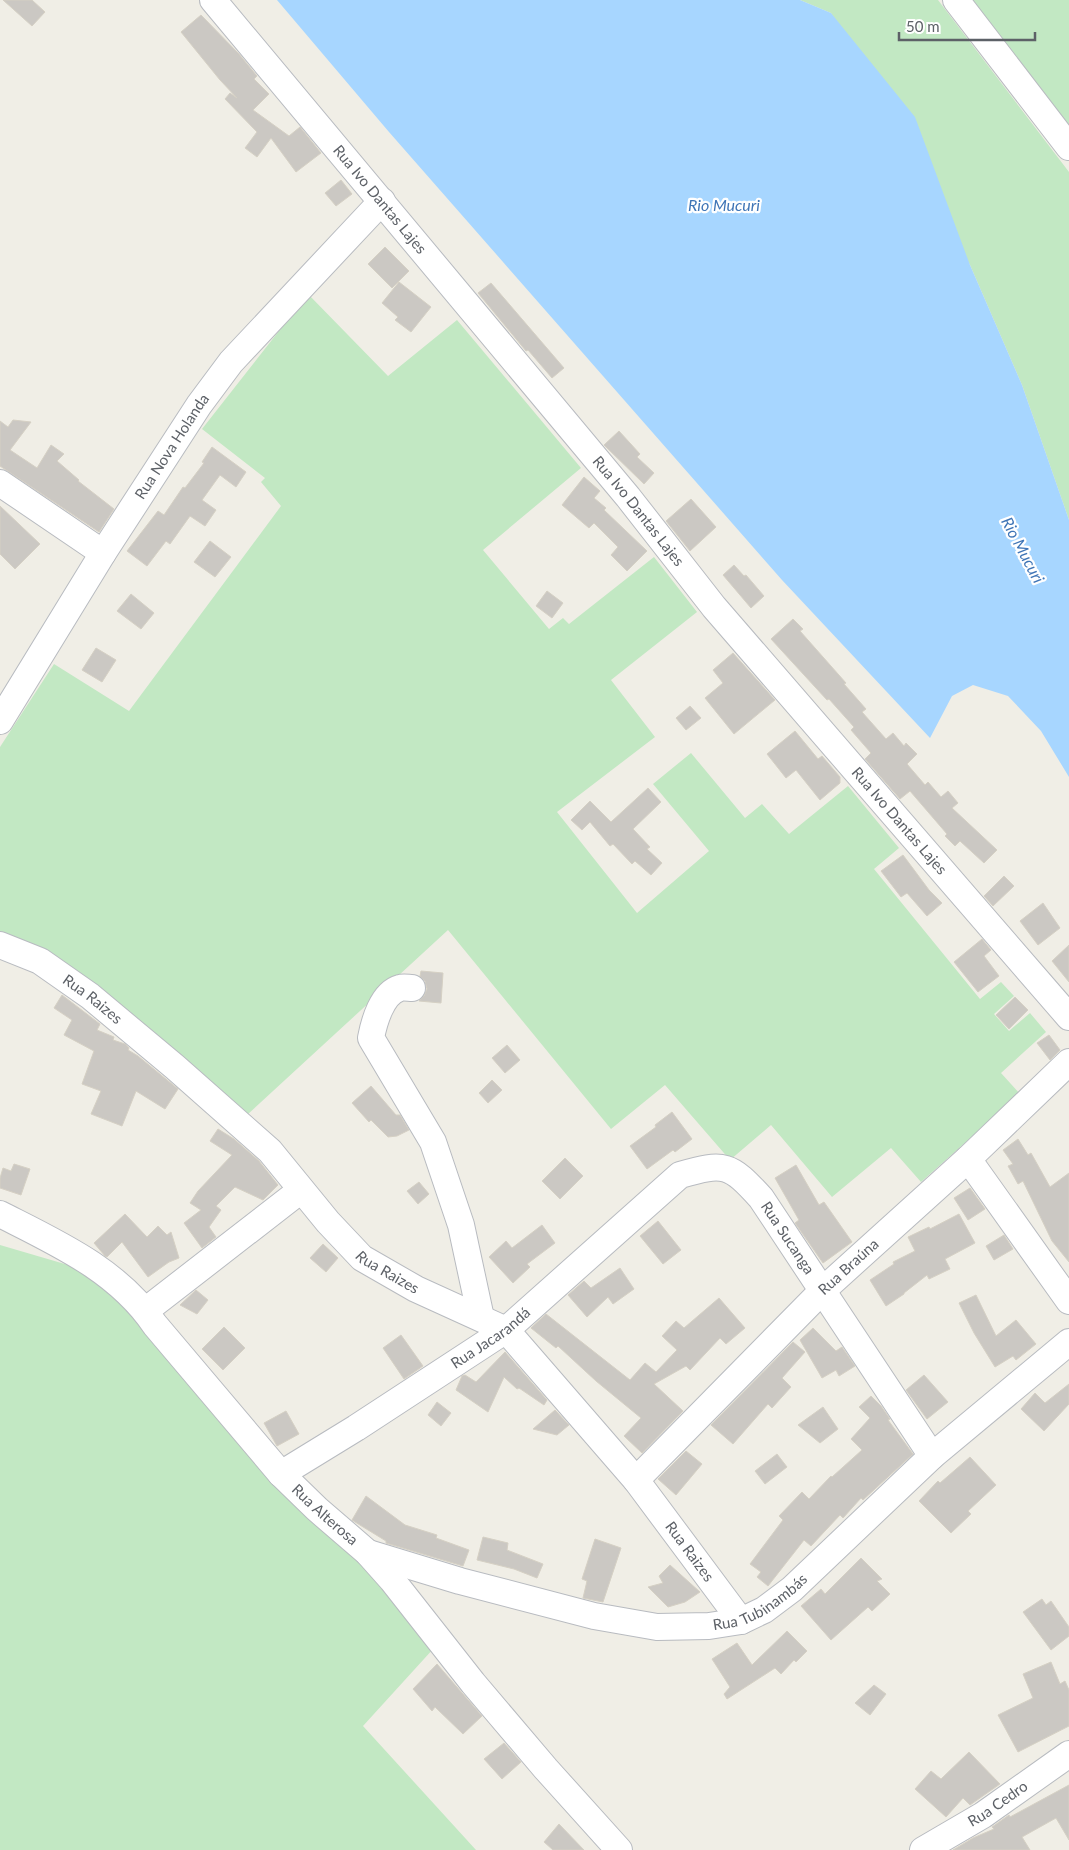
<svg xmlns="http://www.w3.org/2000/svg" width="1069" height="1850" viewBox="0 0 1069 1850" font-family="Lato,sans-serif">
<rect width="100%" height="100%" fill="#f0eee6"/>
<!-- green -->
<path fill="#c2e8c3" d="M 800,0 L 938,0 L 1069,172 L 1069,520 L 1022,385 L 970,265 L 831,13 Z
M 972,0 L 1069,0 L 1069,125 L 973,1 Z
M 308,294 L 388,376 L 457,320 L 581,468 L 483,550 L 549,629 L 563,618 L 569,624 L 654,557 L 697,612 L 611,680 L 655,737 L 557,812 L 637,913 L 709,851 L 653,784 L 691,753 L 745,818 L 762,804 L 789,834 L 848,786 L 899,848 L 874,869 L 980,999 L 1001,982 L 1014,996 L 994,1014 L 1009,1031 L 1030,1013 L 1046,1032 L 1001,1073 L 1020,1094 L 921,1182 L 891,1148 L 832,1197 L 771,1125 L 730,1160 L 665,1085 L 611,1129 L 448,930 L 247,1115 L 0,936 L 0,747 L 54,664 L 129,711 L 281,506 L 261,482 L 265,478 L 202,429 Z
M 0,1245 L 92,1272 L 305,1512 L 343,1542 L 434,1648 L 363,1726 L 476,1850 L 0,1850 Z"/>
<!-- water -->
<path fill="#a7d6ff" d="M 277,0 L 800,0 L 831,13 L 915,117 L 970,265 L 1022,385 L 1069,520 L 1069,777 L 1041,731 L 1008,696 L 973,685 L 952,696 L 930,738 L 782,580 L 389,132 Z"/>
<!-- building -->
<path fill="#cbc8c3" stroke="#d5d0c4" d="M 3,0 L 32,0 L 45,12 L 32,26 Z
M 201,15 L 239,54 L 257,76 L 254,79 L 269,94 L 253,110 L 289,136 L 300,127 L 321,153 L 296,172 L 271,138 L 257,157 L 245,148 L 257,132 L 225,99 L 230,93 L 237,98 L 220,80 L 181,32 Z
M 341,180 L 352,194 L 336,206 L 325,193 Z
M 385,247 L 409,271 L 392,288 L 368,264 Z
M 399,282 L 431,307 L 411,332 L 395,320 L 398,317 L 382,303 Z
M 491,283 L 564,368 L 552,378 L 528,350 L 526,351 L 478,293 Z
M 13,420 L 31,422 L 10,450 L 37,468 L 51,445 L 64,454 L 57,461 L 79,480 L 78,481 L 114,509 L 99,532 L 0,466 L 0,421 L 8,427 Z
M 619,431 L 640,454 L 637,457 L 654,473 L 644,484 L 604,445 Z
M 212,447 L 246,472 L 236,487 L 220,475 L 202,500 L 216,510 L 205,526 L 190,516 L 170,544 L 166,541 L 147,566 L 127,551 L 158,511 L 164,515 L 183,487 L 185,488 L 204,463 L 202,462 Z
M 584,477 L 600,491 L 594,498 L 606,508 L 604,510 L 647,551 L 627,571 L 611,555 L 618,547 L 594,523 L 589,528 L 562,505 Z
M 691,499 L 716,527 L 690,551 L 666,521 Z
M 0,506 L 40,544 L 15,569 L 0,554 Z
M 210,541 L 231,557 L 215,577 L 194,562 Z
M 734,565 L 744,576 L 746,575 L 764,596 L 751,608 L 723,575 Z
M 547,591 L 563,603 L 552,618 L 536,606 Z
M 131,594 L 154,613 L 141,629 L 117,611 Z
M 793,619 L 803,629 L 800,631 L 846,683 L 844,684 L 866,709 L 862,712 L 886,739 L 893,733 L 904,746 L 906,743 L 917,754 L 907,764 L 925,785 L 928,782 L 941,797 L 948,791 L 958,803 L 952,808 L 997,850 L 984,863 L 960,841 L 955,846 L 945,836 L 947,834 L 910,791 L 900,799 L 865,759 L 871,753 L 851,730 L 854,727 L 829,699 L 827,700 L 771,639 Z
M 96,648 L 116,660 L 102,682 L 82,670 Z
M 733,653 L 775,700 L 734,734 L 705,698 L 723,683 L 713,670 Z
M 690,706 L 701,718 L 686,730 L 676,718 Z
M 795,731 L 818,759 L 822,756 L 840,777 L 840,783 L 820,800 L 796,770 L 786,778 L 767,754 Z
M 648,788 L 661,802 L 633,829 L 650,847 L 647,849 L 662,863 L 651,875 L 635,861 L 632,864 L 613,844 L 610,846 L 590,822 L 582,830 L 571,820 L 590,801 L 611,822 Z
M 903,855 L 929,890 L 942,903 L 927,916 L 907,893 L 901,897 L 881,871 Z
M 1004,876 L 1014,886 L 993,906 L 984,896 Z
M 1043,903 L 1060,928 L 1038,945 L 1020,921 Z
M 982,939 L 991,950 L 984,956 L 999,976 L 978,992 L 954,962 Z
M 1069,945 L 1069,982 L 1052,961 Z
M 421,971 L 443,973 L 441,1003 L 419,1001 L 424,996 L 427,989 L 425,981 L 420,976 Z
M 62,995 L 100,1024 L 97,1030 L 114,1037 L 113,1040 L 125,1044 L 129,1048 L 128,1050 L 138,1056 L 178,1089 L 165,1109 L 136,1091 L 122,1126 L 91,1114 L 101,1091 L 82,1084 L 94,1051 L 64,1035 L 72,1020 L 54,1008 Z
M 1015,997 L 1028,1010 L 1009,1029 L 996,1015 Z
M 1049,1035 L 1060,1050 L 1050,1060 L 1037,1043 Z
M 507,1045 L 520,1060 L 505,1073 L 492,1058 Z
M 492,1080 L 502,1090 L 488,1103 L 479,1093 Z
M 371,1086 L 396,1115 L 400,1115 L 409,1130 L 397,1136 L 388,1137 L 371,1120 L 369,1122 L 352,1103 Z
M 672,1112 L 692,1139 L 675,1152 L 673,1150 L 647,1169 L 630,1146 L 656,1127 L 655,1125 Z
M 218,1129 L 234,1139 L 259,1161 L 278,1185 L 263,1200 L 235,1187 L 216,1206 L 221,1210 L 209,1227 L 216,1237 L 202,1248 L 184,1223 L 201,1210 L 190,1203 L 198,1191 L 232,1155 L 210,1141 Z
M 1018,1139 L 1028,1155 L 1031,1153 L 1050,1187 L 1069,1173 L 1069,1262 L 1052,1241 L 1023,1181 L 1018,1184 L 1008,1166 L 1013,1164 L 1003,1150 Z
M 565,1158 L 583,1176 L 560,1199 L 542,1181 Z
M 14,1164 L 30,1169 L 21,1195 L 0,1188 L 0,1178 L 3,1168 L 11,1171 Z
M 796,1165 L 819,1205 L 824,1202 L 852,1242 L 823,1263 L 795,1223 L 799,1220 L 775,1178 Z
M 419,1182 L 429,1194 L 418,1204 L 407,1191 Z
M 970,1188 L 985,1209 L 968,1220 L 954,1198 Z
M 125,1214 L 147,1237 L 158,1226 L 167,1235 L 171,1232 L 179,1258 L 169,1262 L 148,1277 L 122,1242 L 107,1257 L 105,1256 L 94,1243 Z
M 959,1214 L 975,1243 L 945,1259 L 950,1269 L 929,1279 L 927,1275 L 904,1293 L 904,1294 L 886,1306 L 870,1280 L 894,1264 L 893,1262 L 915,1251 L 908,1237 L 929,1227 L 930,1229 Z
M 658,1221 L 681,1250 L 663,1264 L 640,1236 Z
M 542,1225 L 555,1243 L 527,1264 L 530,1267 L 513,1283 L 489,1257 L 506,1241 L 512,1248 Z
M 1004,1235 L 1013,1249 L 994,1260 L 986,1246 Z
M 323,1244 L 338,1258 L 326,1272 L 310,1258 Z
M 620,1268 L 634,1289 L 613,1304 L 608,1297 L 587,1317 L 568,1295 L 584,1281 L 591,1288 Z
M 196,1290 L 208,1300 L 197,1314 L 180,1305 Z
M 976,1295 L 996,1336 L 1016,1320 L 1036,1344 L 1016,1360 L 1013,1356 L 995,1367 L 974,1333 L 959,1303 Z
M 719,1298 L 745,1328 L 726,1344 L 720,1338 L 690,1370 L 686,1366 L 654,1384 L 683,1411 L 642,1453 L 624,1436 L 641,1418 L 596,1381 L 558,1346 L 556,1348 L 531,1328 L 546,1314 L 630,1380 L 645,1363 L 656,1372 L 677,1350 L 662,1336 L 676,1321 L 684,1328 Z
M 224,1327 L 245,1348 L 223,1370 L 202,1349 Z
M 813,1328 L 836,1351 L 842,1347 L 855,1366 L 839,1376 L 836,1370 L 822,1378 L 800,1340 Z
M 401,1335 L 423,1366 L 404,1379 L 383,1348 Z
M 793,1342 L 805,1352 L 782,1378 L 791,1387 L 772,1408 L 768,1404 L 733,1444 L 711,1425 Z
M 505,1352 L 547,1400 L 544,1405 L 519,1388 L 517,1389 L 504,1377 L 488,1412 L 456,1390 L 462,1376 L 465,1375 L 476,1382 Z
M 924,1375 L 948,1402 L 927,1419 L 906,1390 Z
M 1069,1384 L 1069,1404 L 1044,1431 L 1021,1409 L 1035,1393 L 1045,1403 Z
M 871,1396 L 881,1406 L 890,1419 L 888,1420 L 913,1454 L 863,1500 L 861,1498 L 843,1518 L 840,1515 L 811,1546 L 804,1540 L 768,1586 L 757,1577 L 761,1572 L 750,1564 L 783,1520 L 779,1516 L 802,1492 L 809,1499 L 831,1476 L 832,1477 L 862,1450 L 851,1439 L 870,1418 L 859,1407 Z
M 437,1402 L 451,1413 L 441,1426 L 428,1415 Z
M 823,1407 L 838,1429 L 820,1443 L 798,1425 Z
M 555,1410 L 569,1425 L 557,1435 L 533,1429 Z
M 286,1411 L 299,1434 L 277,1446 L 264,1423 Z
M 686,1451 L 702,1464 L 676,1495 L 658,1479 Z
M 777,1454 L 787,1467 L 765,1484 L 755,1471 Z
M 970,1457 L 996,1485 L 968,1511 L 971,1514 L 951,1533 L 919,1501 L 938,1481 L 940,1483 Z
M 366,1496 L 405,1525 L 437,1535 L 436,1538 L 469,1550 L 463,1566 L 386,1543 L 386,1541 L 355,1522 L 352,1520 Z
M 483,1537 L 508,1543 L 507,1550 L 543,1564 L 537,1578 L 514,1569 L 477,1560 Z
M 595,1539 L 621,1548 L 603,1602 L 583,1598 L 587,1581 L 582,1579 Z
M 861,1558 L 882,1579 L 877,1581 L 890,1594 L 872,1611 L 868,1607 L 831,1640 L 801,1606 L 821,1589 L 825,1594 Z
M 670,1565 L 700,1592 L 685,1602 L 668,1607 L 648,1587 L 663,1583 L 659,1576 Z
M 1042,1599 L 1046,1605 L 1051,1601 L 1069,1627 L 1069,1636 L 1051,1650 L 1023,1612 Z
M 787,1631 L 807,1651 L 796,1662 L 794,1660 L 781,1674 L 775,1668 L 727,1699 L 724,1694 L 730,1687 L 712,1659 L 737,1643 L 752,1665 Z
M 1051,1662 L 1060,1684 L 1065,1681 L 1069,1690 L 1069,1726 L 1018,1752 L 998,1715 L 1033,1698 L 1023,1674 Z
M 437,1664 L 482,1716 L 463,1734 L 435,1707 L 432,1711 L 413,1689 Z
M 874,1685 L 886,1694 L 870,1715 L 855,1703 Z
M 504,1743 L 521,1762 L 502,1779 L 484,1759 Z
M 969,1752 L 1000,1784 L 970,1805 L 963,1798 L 946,1817 L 915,1789 L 931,1771 L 941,1779 Z
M 1069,1785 L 1069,1840 L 1056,1818 L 1022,1837 L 1030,1850 L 953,1850 L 973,1838 L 994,1829 L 992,1827 L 1009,1815 L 1010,1817 Z
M 559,1824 L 584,1850 L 553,1850 L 544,1842 Z"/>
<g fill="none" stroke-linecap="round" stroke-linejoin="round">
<defs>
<g id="minor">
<path id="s1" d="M 213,0 L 628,497 L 714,607 L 1069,1017"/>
<path d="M 956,0 L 1069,147"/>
<path d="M 0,483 L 103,553"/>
<path id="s2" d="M 0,721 L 103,553 L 199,405 L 231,362 L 382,201"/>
<path id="s3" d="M 0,945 L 40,961 L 90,996 L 175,1067 L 270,1151 L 328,1222 L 362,1258 L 416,1289 L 506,1330 L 636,1480 L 741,1621"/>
<path d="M 412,988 C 409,988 403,987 400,988 C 382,993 374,1022 371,1038 L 433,1142 L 461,1225 L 481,1318"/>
<path d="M 968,1159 L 1069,1301"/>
<path id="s4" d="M 0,1214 C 57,1243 118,1270 155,1325 L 281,1474 L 317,1509 L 368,1553 L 392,1580 L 473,1683 L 546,1769 L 619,1850"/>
<path d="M 145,1311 L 301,1190"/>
<path id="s5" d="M 281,1474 L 356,1428 L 506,1330 L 680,1175 C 725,1162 730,1164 761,1198 L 932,1456"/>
<path id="s6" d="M 636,1480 L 823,1290 L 968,1159 L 1069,1062"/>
<path id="s7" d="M 368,1553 L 460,1581 L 594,1616 L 657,1627 L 709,1626 L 741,1621 L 764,1610 L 792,1589 L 932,1456 L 1069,1342"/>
<path id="s8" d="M 923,1850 L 983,1815 L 1069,1754"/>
</g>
</defs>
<!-- minor casing -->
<use href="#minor" stroke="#b8bbc0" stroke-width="28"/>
<!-- minor -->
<use href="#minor" stroke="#fff" stroke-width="26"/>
</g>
<g text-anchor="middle" stroke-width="4.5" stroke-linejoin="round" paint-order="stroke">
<!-- street labels -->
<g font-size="15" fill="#5d6167" stroke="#fff">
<text dy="5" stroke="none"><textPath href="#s1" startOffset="260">Rua Ivo Dantas Lajes</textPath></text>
<text dy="5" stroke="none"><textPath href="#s2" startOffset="324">Rua Nova Holanda</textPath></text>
<text dy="5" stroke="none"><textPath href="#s1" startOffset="665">Rua Ivo Dantas Lajes</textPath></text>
<text dy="5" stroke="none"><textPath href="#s1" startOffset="1070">Rua Ivo Dantas Lajes</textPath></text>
<text dy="5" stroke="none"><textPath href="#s3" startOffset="108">Rua Raizes</textPath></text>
<text dy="5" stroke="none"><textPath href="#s5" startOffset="641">Rua Sucanga</textPath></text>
<text dy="5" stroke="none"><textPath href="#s6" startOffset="301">Rua Braúna</textPath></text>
<text dy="5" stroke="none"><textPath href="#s3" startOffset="512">Rua Raizes</textPath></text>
<text dy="5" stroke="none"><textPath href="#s5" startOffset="250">Rua Jacarandá</textPath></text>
<text dy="5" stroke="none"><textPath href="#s4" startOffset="448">Rua Alterosa</textPath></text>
<text dy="5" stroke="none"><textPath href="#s3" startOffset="932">Rua Raizes</textPath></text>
<text dy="5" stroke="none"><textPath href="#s7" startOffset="408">Rua Tubinambás</textPath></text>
<text dy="5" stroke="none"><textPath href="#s8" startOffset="88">Rua Cedro</textPath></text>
</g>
<!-- water labels -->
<g font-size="16" font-style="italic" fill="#3f75b6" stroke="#fff">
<text x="724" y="211">Rio Mucuri</text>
<text transform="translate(1023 550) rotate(62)" y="6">Rio Mucuri</text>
</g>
</g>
<!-- scale -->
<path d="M899 32v8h136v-8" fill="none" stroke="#5d6167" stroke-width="2.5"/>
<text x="906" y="32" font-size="15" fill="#5d6167" stroke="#ffffff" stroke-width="4" paint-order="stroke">50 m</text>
</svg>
